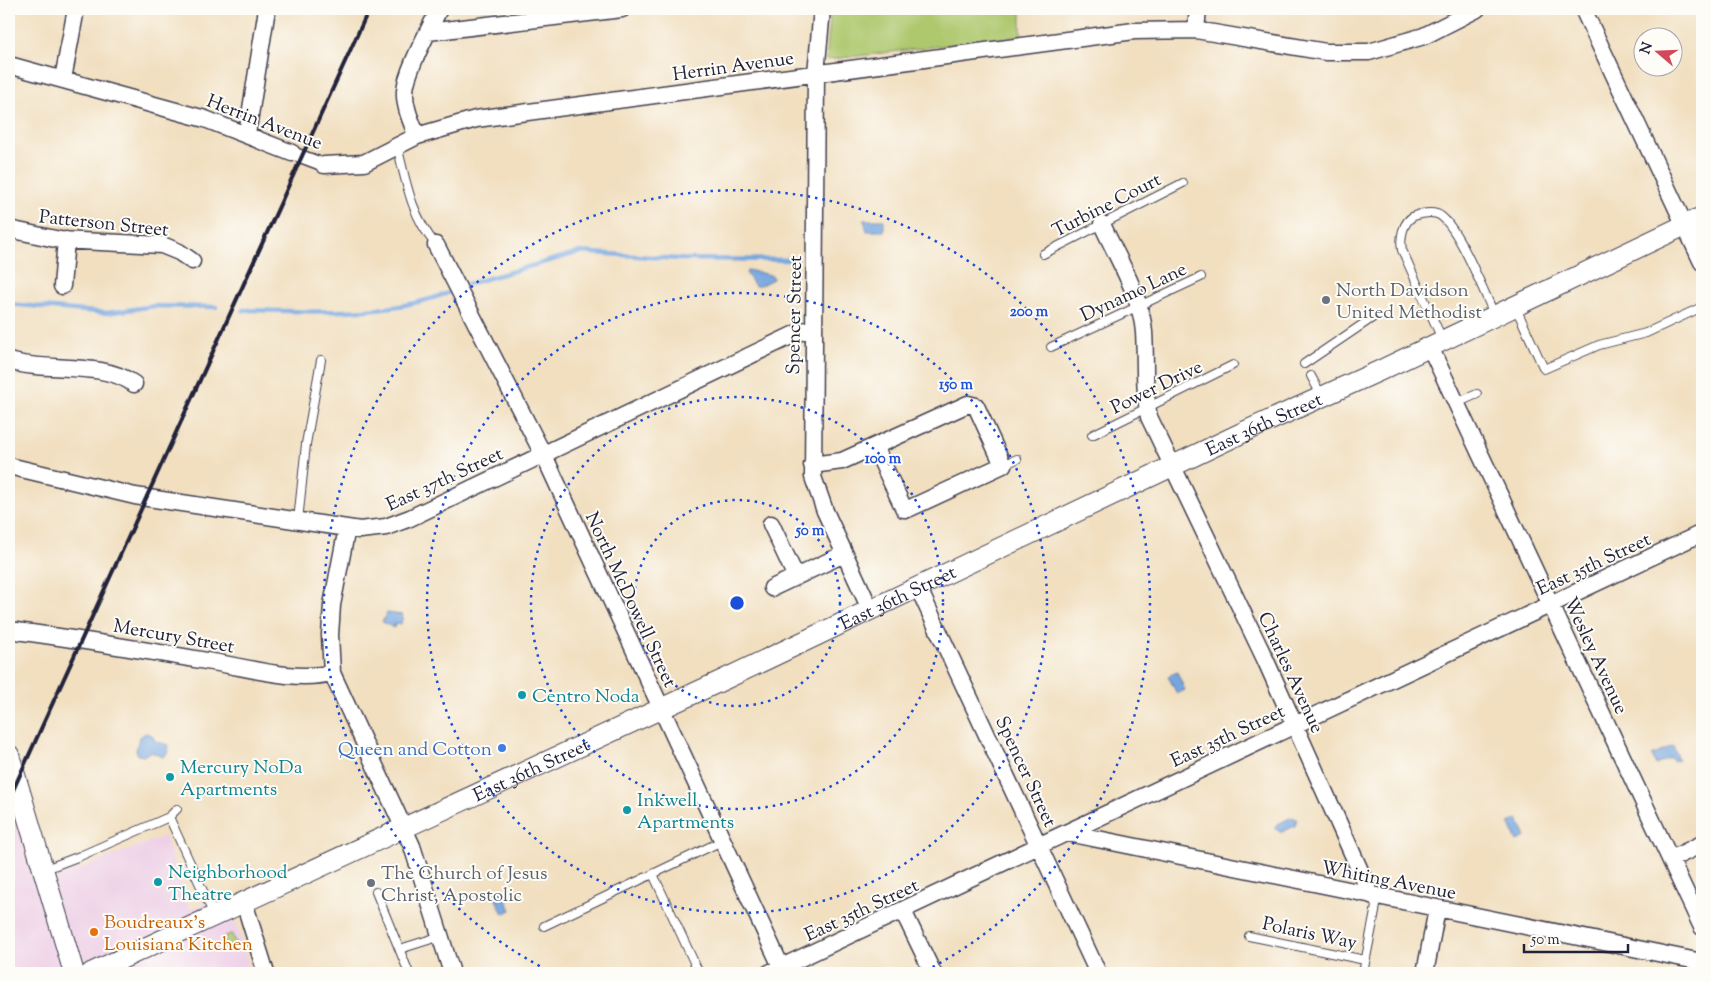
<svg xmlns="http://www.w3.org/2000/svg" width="1711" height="982" viewBox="0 0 1711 982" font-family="'Sorts Mill Goudy',serif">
<rect width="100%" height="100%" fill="#fdfcf7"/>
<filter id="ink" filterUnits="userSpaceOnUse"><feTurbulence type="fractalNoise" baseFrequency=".02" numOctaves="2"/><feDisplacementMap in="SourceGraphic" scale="10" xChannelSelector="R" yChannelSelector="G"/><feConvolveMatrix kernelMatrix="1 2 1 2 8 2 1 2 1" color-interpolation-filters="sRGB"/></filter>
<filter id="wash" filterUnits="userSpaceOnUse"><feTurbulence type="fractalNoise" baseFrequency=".0096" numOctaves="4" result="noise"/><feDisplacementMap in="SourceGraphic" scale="20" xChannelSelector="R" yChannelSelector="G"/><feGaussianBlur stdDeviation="1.12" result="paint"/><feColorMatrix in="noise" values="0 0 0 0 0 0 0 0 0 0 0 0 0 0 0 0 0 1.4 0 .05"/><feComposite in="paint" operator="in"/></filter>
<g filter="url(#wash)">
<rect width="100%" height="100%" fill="#f1dfc0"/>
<!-- built -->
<path fill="#eed0e7" d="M 13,806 L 35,886 L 165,836 L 190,909 L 228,896 L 251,973 L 9,973 L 9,814 Z"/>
<!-- green -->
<path fill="#aec86e" stroke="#687554" d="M 831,9 L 1021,9 L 1021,36 L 826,60 Z
M 232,933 L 232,934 L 237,947 L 225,946 L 222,938 Z"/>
<!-- water -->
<path fill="#76a6e0" stroke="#4c648e" d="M 864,220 L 884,220 L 884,231 L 867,231 Z
M 748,270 L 770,275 L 773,277 L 773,279 L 759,286 L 755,286 L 746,273 Z
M 387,613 L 403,615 L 401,624 L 395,623 L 394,628 L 382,622 Z
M 1177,672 L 1185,690 L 1177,694 L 1168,676 Z
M 146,733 L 152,735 L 155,741 L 168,745 L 168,753 L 163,757 L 151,752 L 143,756 L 138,755 L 136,750 L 139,737 Z
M 1673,746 L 1678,759 L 1673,761 L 1671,758 L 1656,765 L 1652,756 Z
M 1292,817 L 1297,819 L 1295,826 L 1282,832 L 1275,829 L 1276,825 Z
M 1518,819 L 1526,837 L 1517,841 L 1509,823 Z
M 502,889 L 511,910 L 503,914 L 493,893 Z"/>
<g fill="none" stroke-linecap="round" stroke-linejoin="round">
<!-- stream -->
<path stroke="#76a6e0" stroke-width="4.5" d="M 468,284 L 580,252 L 679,259 L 796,260
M 9,304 L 107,313 L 154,306 L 216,307
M 243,310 C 314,311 387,318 453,291"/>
</g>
</g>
<g filter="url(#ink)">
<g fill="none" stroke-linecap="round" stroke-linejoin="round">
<defs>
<path id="service" d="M 397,145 C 406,182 411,215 436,245
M 1043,254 L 1183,183
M 1515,306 L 1544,369 L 1599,345 L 1646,333 L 1702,307
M 1442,339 L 1402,250 C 1400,239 1402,222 1414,216 C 1420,214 1430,212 1437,214 C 1456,220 1485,295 1495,316
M 1051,347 L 1201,277
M 1304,364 L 1375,316
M 1311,376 L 1321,395
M 1457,403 L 1477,394
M 1092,435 L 1233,365
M 1003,465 L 1017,459
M 298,521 L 306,444 L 321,360
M 169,817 L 214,915
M 43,870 L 80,856 L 169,817 L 177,809
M 653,874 L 699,973
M 376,892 L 409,973
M 544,926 L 724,840
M 1249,936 L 1365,960
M 400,949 L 441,936
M 1363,973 L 1375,912 L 1376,905 L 1371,895"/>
<path id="pedestrian" d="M 292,153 L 324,165"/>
<path id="minor" d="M 822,9 L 816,73 L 813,477 L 825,511 L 870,609
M 1583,9 L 1702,262
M 1196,30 L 1198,9
M 428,32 L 622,9
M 9,65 L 205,119 L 292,153
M 63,79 L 76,9
M 247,134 L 267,9
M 417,136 C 411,121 404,106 405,91 C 406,70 430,29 439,9
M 324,165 L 364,163 L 417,136 L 476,119 L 1134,31 L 1196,30 L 1326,52 L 1369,52 L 1424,36 L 1477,9
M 1102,224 C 1117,258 1141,295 1144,332 C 1146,361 1143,388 1149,417 L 1265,659 L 1371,895
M 9,229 L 60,240 L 162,245 L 179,252 L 192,261
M 436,245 L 548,464 L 784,973
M 62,286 L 66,240
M 1430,347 L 1702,927
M 9,361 C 47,373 102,360 134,384
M 812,465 L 842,461 L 968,404 L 976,406 L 1003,465 L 908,509 L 904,509 L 875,447
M 9,466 L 135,496 L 360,530 L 386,527 L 410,518 L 795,334 L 812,328
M 771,524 L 796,577
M 347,528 L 332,605 L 330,635 L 332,673 L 412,846 L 452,973
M 918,587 L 1098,973
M 772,588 L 844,554
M 9,630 C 77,639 144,650 212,662 C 250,668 294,682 332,673
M 1068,833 L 1702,962
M 1671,859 L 1702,844
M 244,902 L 266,973
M 903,911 L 933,973
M 769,973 L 1702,533
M 1425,973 L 1437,909"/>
<g id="tertiary">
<path d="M 9,755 L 74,973"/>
<path id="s1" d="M 91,973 L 725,679 L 1246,431 L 1379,371 L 1702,217"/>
</g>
</defs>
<!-- service casing -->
<use href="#service" stroke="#413e4f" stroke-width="10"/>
<!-- pedestrian casing -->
<use href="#pedestrian" stroke="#413e4f" stroke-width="15"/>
<!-- minor casing -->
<use href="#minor" stroke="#413e4f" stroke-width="19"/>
<!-- tertiary casing -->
<use href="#tertiary" stroke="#413e4f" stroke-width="22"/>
<!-- service -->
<use href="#service" stroke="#fff" stroke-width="8"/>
<!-- pedestrian -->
<use href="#pedestrian" stroke="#fff" stroke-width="12"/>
<!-- minor -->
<use href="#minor" stroke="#fff" stroke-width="16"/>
<!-- tertiary -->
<use href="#tertiary" stroke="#fff" stroke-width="20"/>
<!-- rail -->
<path stroke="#22223b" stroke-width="4" d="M 9,799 L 369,9"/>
</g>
</g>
<!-- distance rings -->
<g fill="none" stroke="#1d4ed8" stroke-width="2.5" stroke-dasharray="2.5 5">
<circle cx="737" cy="603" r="103"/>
<circle cx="737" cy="603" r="206"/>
<circle cx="737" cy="603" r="310"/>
<path d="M553 973A413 413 0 1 1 921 973"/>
</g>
<!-- markers -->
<g fill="#6b7280" stroke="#fdfcf7" stroke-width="2">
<circle cx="1326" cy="300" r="5"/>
<circle cx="371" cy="883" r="5"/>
</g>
<g fill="#0f9aa8" stroke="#fdfcf7" stroke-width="2">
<circle cx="522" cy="695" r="5"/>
<circle cx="170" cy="777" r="5"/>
<circle cx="627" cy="810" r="5"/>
<circle cx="158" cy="882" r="5"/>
</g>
<circle fill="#3f7fe0" stroke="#fdfcf7" stroke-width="2" cx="502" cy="748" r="5"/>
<circle fill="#e8710a" stroke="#fdfcf7" stroke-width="2" cx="94" cy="932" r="5"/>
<g text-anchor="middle" stroke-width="4" stroke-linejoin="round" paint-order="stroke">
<!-- street labels -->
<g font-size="19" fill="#22223b" stroke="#fdfcf7">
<text transform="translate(733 65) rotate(-8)" y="7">Herrin Avenue</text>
<text transform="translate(265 121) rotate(21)" y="7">Herrin Avenue</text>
<text transform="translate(1106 204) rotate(-27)" y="7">Turbine Court</text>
<text transform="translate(104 222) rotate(6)" y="7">Patterson Street</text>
<text transform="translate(1133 291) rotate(-25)" y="7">Dynamo Lane</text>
<text transform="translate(793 315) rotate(-89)" y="7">Spencer Street</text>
<text transform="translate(1156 386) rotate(-26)" y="7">Power Drive</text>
<text dy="7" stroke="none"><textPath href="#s1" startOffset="1295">East 36th Street</textPath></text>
<text transform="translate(444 478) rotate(-25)" y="7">East 37th Street</text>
<text transform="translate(1593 563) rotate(-25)" y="7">East 35th Street</text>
<text dy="7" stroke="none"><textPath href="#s1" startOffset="890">East 36th Street</textPath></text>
<text transform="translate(632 599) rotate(65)" y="7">North McDowell Street</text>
<text transform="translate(174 635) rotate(10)" y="7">Mercury Street</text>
<text transform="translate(1597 655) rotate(65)" y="7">Wesley Avenue</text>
<text transform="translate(1292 672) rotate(65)" y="7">Charles Avenue</text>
<text transform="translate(1227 735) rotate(-25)" y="7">East 35th Street</text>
<text dy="7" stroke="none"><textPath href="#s1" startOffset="485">East 36th Street</textPath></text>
<text transform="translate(1027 771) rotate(65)" y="7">Spencer Street</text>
<text transform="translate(1389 879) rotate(11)" y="7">Whiting Avenue</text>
<text transform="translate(861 909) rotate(-25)" y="7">East 35th Street</text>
<text transform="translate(1310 932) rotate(12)" y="7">Polaris Way</text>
</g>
<!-- worship labels -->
<g font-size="19" fill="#5b616d" stroke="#fdfcf7" text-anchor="start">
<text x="1336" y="296">North Davidson<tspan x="1336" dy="22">United Methodist</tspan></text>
<text x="381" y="879">The Church of Jesus<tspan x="381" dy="22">Christ, Apostolic</tspan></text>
</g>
<!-- culture labels -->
<g font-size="19" fill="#0d838f" stroke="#fdfcf7" text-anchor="start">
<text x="532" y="702">Centro Noda</text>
<text x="180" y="773">Mercury NoDa<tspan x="180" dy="22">Apartments</tspan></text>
<text x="637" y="806">Inkwell<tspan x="637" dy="22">Apartments</tspan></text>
<text x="168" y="878">Neighborhood<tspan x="168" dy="22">Theatre</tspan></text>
</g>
<!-- shop labels -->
<g font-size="19" fill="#366cbe" stroke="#fdfcf7" text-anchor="end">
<text x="492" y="755">Queen and Cotton</text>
</g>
<!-- food labels -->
<g font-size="19" fill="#c56008" stroke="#fdfcf7" text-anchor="start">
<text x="104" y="928">Boudreaux’s<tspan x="104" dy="22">Louisiana Kitchen</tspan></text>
</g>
</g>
<circle cx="737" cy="603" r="8" fill="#1d4ed8" stroke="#fdfcf7" stroke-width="2.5"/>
<g font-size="15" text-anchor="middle" font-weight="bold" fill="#1d4ed8" stroke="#fdfcf7" stroke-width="4" stroke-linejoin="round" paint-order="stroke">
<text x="1029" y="316">200 m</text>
<text x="956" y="389">150 m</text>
<text x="883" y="463">100 m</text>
<text x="810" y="535">50 m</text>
</g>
<!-- margin -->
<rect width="1711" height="982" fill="none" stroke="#fdfcf7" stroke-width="30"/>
<!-- north arrow -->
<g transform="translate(1658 52) rotate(289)"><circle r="24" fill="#fdfcf7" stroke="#a5a5ac"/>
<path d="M0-4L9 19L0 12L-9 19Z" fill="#d1495b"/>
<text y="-8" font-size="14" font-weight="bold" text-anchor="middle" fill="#22223b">N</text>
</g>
<!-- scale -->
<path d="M1524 944v8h104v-8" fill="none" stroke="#22223b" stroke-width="2.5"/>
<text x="1531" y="944" font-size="15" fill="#22223b" stroke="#fdfcf7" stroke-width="4" paint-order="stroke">50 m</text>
</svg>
